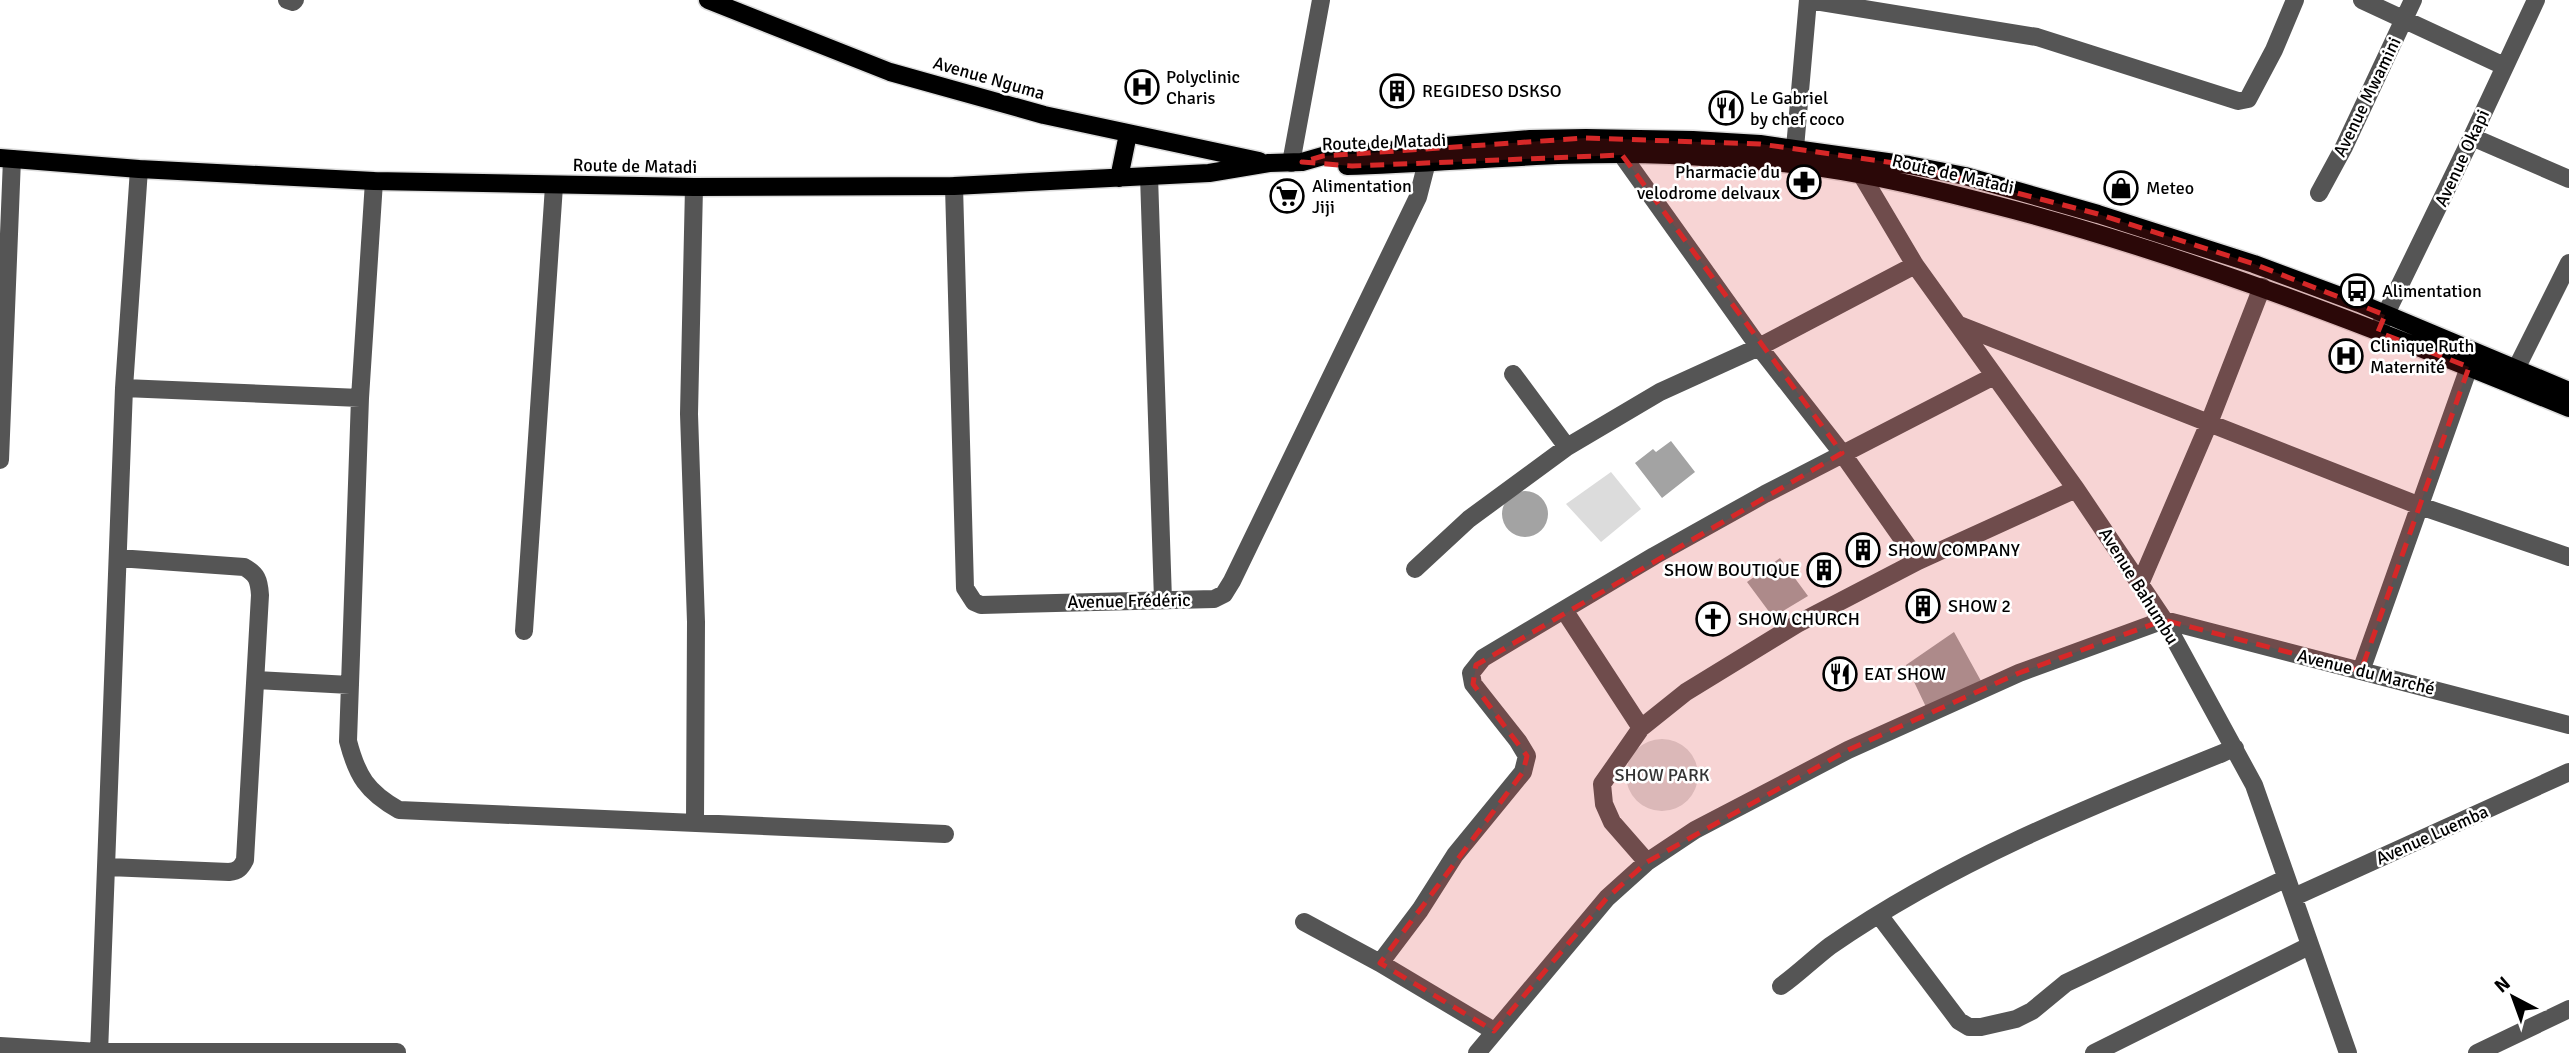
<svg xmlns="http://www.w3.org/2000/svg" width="2569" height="1053" viewBox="0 0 2569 1053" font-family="Signika,sans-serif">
<rect width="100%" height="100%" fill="#fff"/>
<!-- green -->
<path fill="#dcdcdc" d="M 1611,472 L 1641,509 L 1601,542 L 1566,504 Z
M1626 775a36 36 0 1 1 72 0a36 36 0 1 1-72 0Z"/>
<!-- water -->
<path fill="#a3a3a3" d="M 1671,441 L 1695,472 L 1662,498 L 1635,463 L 1653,449 L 1656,452 Z
M1502 514a23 23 0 1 1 46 0a23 23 0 1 1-46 0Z
M 1780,558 L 1808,596 L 1773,617 L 1747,582 Z
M 1954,632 L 1981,681 L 1926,707 L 1906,665 Z"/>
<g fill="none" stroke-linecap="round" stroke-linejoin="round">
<defs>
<path id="major" d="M 708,0 L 890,72 L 1044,115 L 1259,161
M 0,158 L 139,169 L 374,181 L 694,187 L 954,186 L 1209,173 L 1269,163 L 1302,162 L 1323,156 L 1530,139 L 1586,138 L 1693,140 L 1760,144 L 1909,165 L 1965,176 L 2098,214 L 2254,264 L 2359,303 L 2569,391
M 1347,166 C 1455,163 1563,150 1670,155 C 1710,157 1751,160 1791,164 C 1866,172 1941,191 2014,210 C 2204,261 2387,333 2569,408
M 1119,178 L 1128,134"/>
</defs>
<!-- major casing -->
<use href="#major" stroke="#dbdbdb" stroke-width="21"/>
<!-- minor -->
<path stroke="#555" stroke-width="18" d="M 287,0 L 293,2 L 295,0
M 1809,0 L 2037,37 L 2238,101 L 2248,99 L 2274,50 L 2295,0
M 2362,0 L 2504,66
M 2472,137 L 2569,179
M 1795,148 L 1808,0
M 1622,155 L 1759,347 L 1842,453 L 1918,561
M 1291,163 L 1321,0
M 1859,164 L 1861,174 L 1915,265 L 2076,489 L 2164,620 L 2254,785 L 2348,1053
M 1149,176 L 1163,600
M 374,181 L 360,398 L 348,741 C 357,776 367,792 399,810 L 945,834
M 954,186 L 965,588 L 974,602 L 981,605 L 1214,599 L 1224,594 L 1232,581 L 1418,197 L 1427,162
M 694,187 L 689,414 L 696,622 L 695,822
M 2319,193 L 2344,147 L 2413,0
M 1959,325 L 2420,506 L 2569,557
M 2379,328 L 2472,137 L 2536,0
M 2516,369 L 2569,263
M 1513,374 L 1567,447
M 124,388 L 360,398
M 0,460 L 12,159
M 1415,569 L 1469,519 L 1567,447 L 1660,392 L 1759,347 L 1915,265
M 2140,584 L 2209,423 L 2262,287
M 1564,610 L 1641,728
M 524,631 L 554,186
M 2361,671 L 2469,367
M 256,680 L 350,685
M 1647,862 L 1612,822 L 1604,804 L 1602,784 L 1641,728 L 1686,692 L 1797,624 L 1918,561 L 2076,489
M 108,867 L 229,872 C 238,871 241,868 245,860 L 260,595 C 259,580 257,574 244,567 L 118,558
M 2294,897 L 2569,772
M 1879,915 L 1959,1021 L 1969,1027 L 1981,1027 L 2016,1019 L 2032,1011 L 2066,983 L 2285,879
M 1304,922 L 1380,963 L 1494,1031
M 1380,963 L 1420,910 L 1455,855 L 1523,772 L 1527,756 L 1518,741 L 1473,684 L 1471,673 L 1483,658 L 1654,556 L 1765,494 L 1994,376
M 1781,986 C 1798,974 1813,959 1830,946 C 1954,860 2096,804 2235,748
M 0,1046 L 99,1052 L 397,1052
M 99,1053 L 124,388 L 139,169
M 1477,1053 L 1607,898 L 1647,862 L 1695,830 L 1848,750 L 2019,673 L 2164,620 L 2569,725
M 2094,1053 L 2309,946
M 2477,1053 L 2569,1009"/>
<!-- major -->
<use href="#major" stroke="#000" stroke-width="18"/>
</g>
<!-- marked area -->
<path fill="#d62828" fill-opacity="0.2" stroke="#d62828" stroke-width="5" stroke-dasharray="14 9" stroke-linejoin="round" d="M 1586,138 L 1760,144 L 1909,165 L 2098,214 L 2254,264 L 2385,315 L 2378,332 L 2469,367 L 2361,671 L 2164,620 L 2019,673 L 1848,750 L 1647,862 L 1607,898 L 1494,1031 L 1380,963 L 1523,772 L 1527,756 L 1473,684 L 1476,665 L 1842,453 L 1622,155 L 1352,166 L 1302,162 L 1323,156 Z"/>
<!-- icons -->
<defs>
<symbol id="hospital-ring" viewBox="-11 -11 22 22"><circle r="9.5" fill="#fff" stroke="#000" stroke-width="1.5"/><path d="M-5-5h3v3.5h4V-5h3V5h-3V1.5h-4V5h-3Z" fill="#000"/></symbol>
<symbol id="building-ring" viewBox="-11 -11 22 22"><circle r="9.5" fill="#fff" stroke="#000" stroke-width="1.5"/><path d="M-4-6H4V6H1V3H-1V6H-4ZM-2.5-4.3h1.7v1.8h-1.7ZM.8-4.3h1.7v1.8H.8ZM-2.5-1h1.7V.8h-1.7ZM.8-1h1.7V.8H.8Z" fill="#000"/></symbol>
<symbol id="restaurant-ring" viewBox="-11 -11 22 22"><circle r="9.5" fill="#fff" stroke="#000" stroke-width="1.5"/><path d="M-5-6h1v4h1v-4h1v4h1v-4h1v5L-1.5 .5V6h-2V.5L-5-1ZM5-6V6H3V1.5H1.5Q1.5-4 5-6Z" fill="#000"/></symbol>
<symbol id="pharmacy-ring" viewBox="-11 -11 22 22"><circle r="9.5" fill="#fff" stroke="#000" stroke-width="1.5"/><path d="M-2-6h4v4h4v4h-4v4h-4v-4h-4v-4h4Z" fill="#000"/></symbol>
<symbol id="shop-ring" viewBox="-11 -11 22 22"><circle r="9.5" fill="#fff" stroke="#000" stroke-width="1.5"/><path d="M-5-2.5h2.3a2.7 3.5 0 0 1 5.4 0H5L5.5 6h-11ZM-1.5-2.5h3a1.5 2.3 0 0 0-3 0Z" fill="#000"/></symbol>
<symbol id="supermarket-ring" viewBox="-11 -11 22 22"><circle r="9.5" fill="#fff" stroke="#000" stroke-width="1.5"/><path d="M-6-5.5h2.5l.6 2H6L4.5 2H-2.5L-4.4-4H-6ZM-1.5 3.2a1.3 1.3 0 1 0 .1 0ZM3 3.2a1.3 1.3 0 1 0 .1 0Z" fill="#000"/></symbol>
<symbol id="bus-ring" viewBox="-11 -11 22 22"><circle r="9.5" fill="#fff" stroke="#000" stroke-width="1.5"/><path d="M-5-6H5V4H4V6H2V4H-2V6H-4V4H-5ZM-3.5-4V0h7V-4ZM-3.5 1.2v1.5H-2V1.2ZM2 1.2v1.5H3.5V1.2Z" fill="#000"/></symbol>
<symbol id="church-ring" viewBox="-11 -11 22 22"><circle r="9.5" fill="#fff" stroke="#000" stroke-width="1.5"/><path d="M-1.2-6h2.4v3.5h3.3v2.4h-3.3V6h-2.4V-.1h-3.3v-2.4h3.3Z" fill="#000"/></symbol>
</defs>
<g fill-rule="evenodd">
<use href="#hospital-ring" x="1123" y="68" width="38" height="38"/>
<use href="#building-ring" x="1378" y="72" width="38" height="38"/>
<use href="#restaurant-ring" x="1707" y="89" width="38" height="38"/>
<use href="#pharmacy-ring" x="1785" y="163" width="38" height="38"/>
<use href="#shop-ring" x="2102" y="169" width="38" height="38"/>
<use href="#supermarket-ring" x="1268" y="177" width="38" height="38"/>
<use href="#bus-ring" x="2338" y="272" width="38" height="38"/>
<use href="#hospital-ring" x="2327" y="337" width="38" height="38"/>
<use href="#building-ring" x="1844" y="531" width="38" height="38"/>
<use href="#building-ring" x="1805" y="551" width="38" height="38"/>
<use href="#building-ring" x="1904" y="587" width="38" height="38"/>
<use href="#church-ring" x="1694" y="600" width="38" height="38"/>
<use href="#restaurant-ring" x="1821" y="655" width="38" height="38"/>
</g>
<g text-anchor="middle" stroke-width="5" stroke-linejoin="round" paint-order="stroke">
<!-- poi labels -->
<g font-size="18" fill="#000" stroke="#fff" text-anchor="start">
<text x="1166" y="83">Polyclinic<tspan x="1166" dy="21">Charis</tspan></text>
<text x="1422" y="97">REGIDESO DSKSO</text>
<text x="1750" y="104">Le Gabriel<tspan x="1750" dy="21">by chef coco</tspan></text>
<text x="1780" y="178" text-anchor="end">Pharmacie du<tspan x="1780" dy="21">velodrome delvaux</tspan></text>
<text x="1312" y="192">Alimentation<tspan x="1312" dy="21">Jiji</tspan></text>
<text x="2146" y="194">Meteo</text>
<text x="2382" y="297">Alimentation</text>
<text x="2370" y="352">Clinique Ruth<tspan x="2370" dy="21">Maternité</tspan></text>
<text x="1888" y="556">SHOW COMPANY</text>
<text x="1800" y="576" text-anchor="end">SHOW BOUTIQUE</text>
<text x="1948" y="612">SHOW 2</text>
<text x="1738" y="625">SHOW CHURCH</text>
<text x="1864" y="680">EAT SHOW</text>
</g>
<!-- street labels -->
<g font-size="18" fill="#000" stroke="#fff">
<text transform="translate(989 78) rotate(16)" y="6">Avenue Nguma</text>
<text transform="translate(2367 97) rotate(-64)" y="6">Avenue Mwamini</text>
<text transform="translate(1384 142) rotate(-2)" y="6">Route de Matadi</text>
<text transform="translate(2462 158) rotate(-65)" y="6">Avenue Okapi</text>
<text transform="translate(635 166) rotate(1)" y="6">Route de Matadi</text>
<text transform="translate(1953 174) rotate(13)" y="6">Route de Matadi</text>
<text transform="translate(2139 586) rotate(58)" y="6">Avenue Bahumbu</text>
<text transform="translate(1129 601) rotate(-1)" y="6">Avenue Frédéric</text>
<text transform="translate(2366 672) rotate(14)" y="6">Avenue du Marché</text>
<text transform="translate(2432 835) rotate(-24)" y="6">Avenue Luemba</text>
</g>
<!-- park labels -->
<g font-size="18" fill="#333" stroke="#fff">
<text x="1662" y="781">SHOW PARK</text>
</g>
</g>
<!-- north arrow -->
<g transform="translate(2513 997) rotate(319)" stroke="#ffffff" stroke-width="5" paint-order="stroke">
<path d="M0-5L12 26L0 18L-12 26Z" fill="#000000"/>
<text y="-10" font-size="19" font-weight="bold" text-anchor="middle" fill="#000000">N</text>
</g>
</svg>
